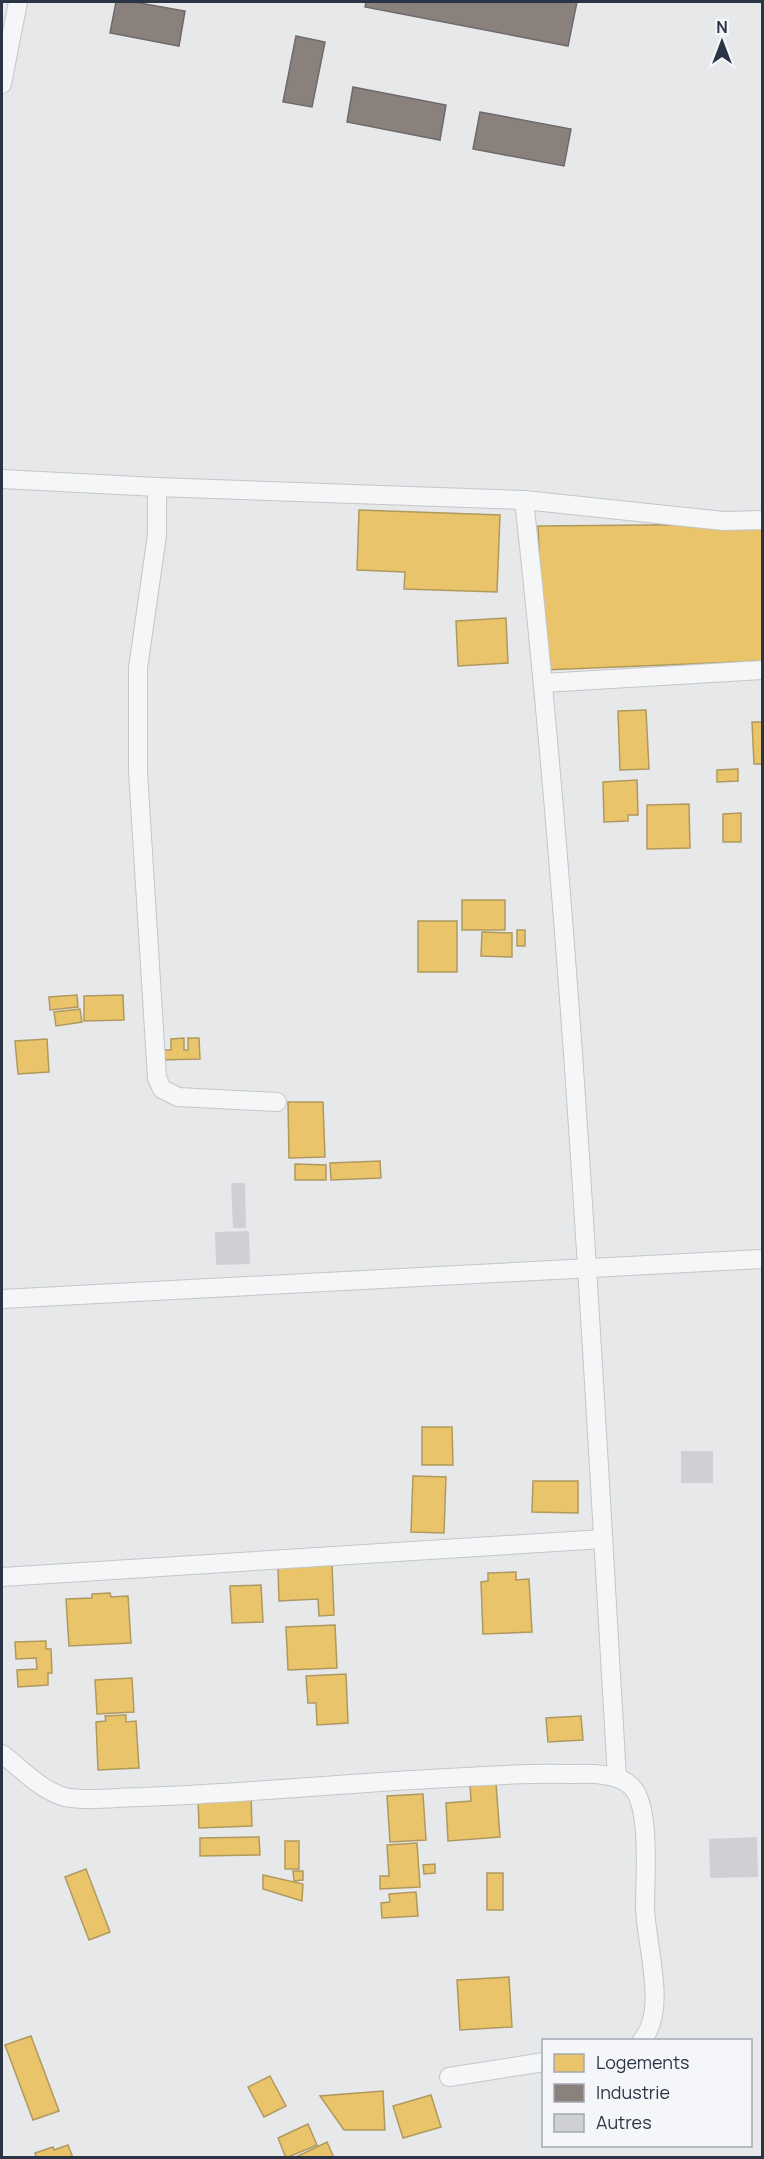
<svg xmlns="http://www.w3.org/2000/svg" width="764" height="2159" font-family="Manrope,sans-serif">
<rect width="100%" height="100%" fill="#e6e8ea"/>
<g fill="#e9c46a" stroke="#b0995f" stroke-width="1.5">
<polygon points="359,510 500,515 497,592 404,589 405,572 357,570"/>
<polygon points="762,524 762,661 544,670 538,526"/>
<polygon points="506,618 508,663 458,666 456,621"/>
<polygon points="646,710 649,769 620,770 618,711"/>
<polygon points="752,722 762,722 762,764 754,764"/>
<polygon points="738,769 738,781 717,782 717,770"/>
<polygon points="637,780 638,815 628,815 628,821 604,822 603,782"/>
<polygon points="689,804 690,848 647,849 647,805"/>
<polygon points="741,813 741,842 723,842 723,814"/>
<rect x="462" y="900" width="43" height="30"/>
<rect x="418" y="921" width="39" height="51"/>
<rect x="517" y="930" width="8" height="16"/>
<polygon points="482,932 512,933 512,957 481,956"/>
<polygon points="77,995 78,1007 50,1010 49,997"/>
<polygon points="123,995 124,1020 84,1021 84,996"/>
<polygon points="80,1009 82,1022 56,1026 54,1012"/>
<polygon points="184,1038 184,1050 188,1050 188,1038 199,1038 200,1059 160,1060 160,1050 171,1050 171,1039"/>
<polygon points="47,1039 49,1072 18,1074 15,1041"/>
<polygon points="288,1102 323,1102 325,1157 289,1158"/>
<polygon points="380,1161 381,1178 331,1180 330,1163"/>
<polygon points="295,1164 326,1165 326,1180 295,1180"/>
<polygon points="422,1427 452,1427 453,1465 422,1465"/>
<polygon points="413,1476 446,1477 444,1533 411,1532"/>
<polygon points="533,1481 578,1481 578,1513 532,1512"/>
<polygon points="332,1564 334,1615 319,1616 318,1599 279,1601 278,1567"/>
<polygon points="516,1572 516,1580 529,1579 532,1632 483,1634 481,1582 488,1581 488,1573"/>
<polygon points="261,1585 263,1622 232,1623 230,1586"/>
<polygon points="110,1593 111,1597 128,1596 131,1643 69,1646 66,1599 92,1598 92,1594"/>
<polygon points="335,1625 337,1668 288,1670 286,1627"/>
<polygon points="46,1641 46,1649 51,1649 52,1673 48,1673 48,1685 18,1687 17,1670 37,1669 36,1658 16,1659 15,1642"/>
<polygon points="346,1674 348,1723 317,1725 316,1703 308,1703 306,1676"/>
<polygon points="132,1678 134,1712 97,1714 95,1680"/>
<polygon points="126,1715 126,1722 136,1721 139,1768 98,1770 96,1722 106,1721 105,1716"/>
<polygon points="581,1716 583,1740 548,1742 546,1718"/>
<polygon points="496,1783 500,1837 448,1841 446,1803 471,1801 470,1785"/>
<polygon points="423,1794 426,1840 390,1842 387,1796"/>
<polygon points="251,1795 252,1826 199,1828 198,1797"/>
<polygon points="259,1837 260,1855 200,1856 200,1838"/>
<rect x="285" y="1841" width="14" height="28"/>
<polygon points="417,1843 420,1887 380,1889 380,1876 389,1876 387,1845"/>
<polygon points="435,1864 435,1873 424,1874 423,1865"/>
<polygon points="86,1869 110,1932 89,1940 65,1877"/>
<polygon points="293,1871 303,1871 303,1880 294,1881"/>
<rect x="487" y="1873" width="16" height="37"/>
<polygon points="263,1875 303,1884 302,1901 263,1889"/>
<polygon points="416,1892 418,1916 382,1918 381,1903 390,1902 389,1894"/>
<polygon points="509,1977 512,2027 460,2030 457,1980"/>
<polygon points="31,2036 59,2111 33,2120 5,2045"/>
<polygon points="270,2076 286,2106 264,2117 248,2087"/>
<polygon points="383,2091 385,2130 344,2130 320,2096"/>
<polygon points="431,2095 441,2127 403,2138 393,2106"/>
<polygon points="308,2124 317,2145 286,2158 278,2138"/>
<polygon points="327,2142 334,2158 294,2158"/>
<polygon points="68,2145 73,2158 33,2158 36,2156 35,2153 53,2147 54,2150"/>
</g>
<g fill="#8a817c" stroke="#6e6a6c" stroke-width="1.5">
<polygon points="116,2 134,2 185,11 179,46 110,33"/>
<polygon points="366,2 577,2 568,46 365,7"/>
<polygon points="296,36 325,42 312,107 283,102"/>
<polygon points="353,87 446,105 440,140 347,122"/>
<polygon points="480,112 571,129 564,166 473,149"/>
</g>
<g fill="#ced0d3">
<polygon points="231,1183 245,1183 246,1228 233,1228"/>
<polygon points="249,1231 250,1264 216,1265 215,1232"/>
<rect x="681" y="1451" width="32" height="32"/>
<polygon points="757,1837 758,1877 710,1878 709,1839"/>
</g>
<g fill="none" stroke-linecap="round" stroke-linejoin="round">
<defs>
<g id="minor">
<polyline points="2,84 18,2"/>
<polyline points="2,479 157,487 524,500 724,521 762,520"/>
<polyline points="157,487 157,535 138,668 138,772 157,1078 162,1089 178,1097 277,1102"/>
<path d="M524,500c47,424 68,851 93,1278"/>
<polyline points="544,683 762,670"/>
<polyline points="2,1299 762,1259"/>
<polyline points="2,1577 603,1539"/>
<path d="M2,1754c20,15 38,36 63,43 24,5 53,0 78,0 108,-4 215,-15 323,-20 34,-2 67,-4 101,-3 11,0 24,-1 36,1 10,1 22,5 29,12 19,20 13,92 13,120 1,39 23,103 -3,133"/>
<polyline points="449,2077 544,2062"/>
</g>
</defs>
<use href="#minor" stroke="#c4c6c8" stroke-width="20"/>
<use href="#minor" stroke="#f5f6f7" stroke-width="18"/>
</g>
<rect width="764" height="2159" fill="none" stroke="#2b3445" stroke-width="6"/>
<rect x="542" y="2039" width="210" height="108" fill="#f4f6f9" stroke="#a4a8b1" stroke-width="1.5"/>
<rect x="554" y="2054" width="30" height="18" fill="#e9c46a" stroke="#a4a8b1" stroke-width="1.5"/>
<text x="596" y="2069" font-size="18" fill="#2b3445">Logements</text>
<rect x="554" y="2084" width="30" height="18" fill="#8a817c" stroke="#a4a8b1" stroke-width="1.5"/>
<text x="596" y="2099" font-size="18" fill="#2b3445">Industrie</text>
<rect x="554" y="2114" width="30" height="18" fill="#ced0d3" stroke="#a4a8b1" stroke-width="1.5"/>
<text x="596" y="2129" font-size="18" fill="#2b3445">Autres</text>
<g transform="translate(722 42)" stroke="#f4f6f9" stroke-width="4.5" paint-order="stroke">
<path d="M0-4.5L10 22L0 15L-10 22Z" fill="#2b3445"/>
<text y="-9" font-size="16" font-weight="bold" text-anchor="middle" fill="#2b3445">N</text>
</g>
</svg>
